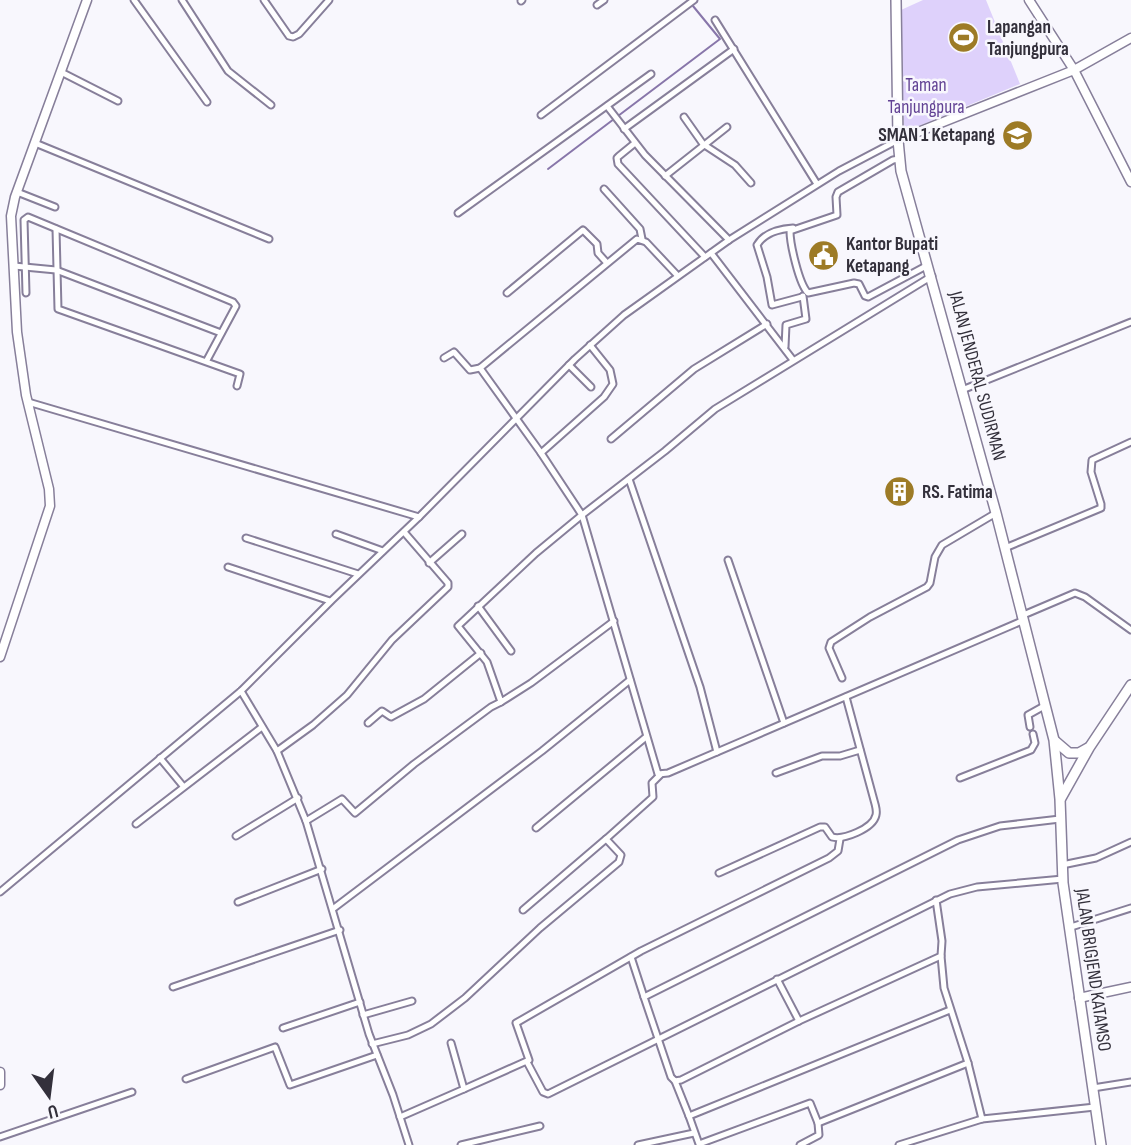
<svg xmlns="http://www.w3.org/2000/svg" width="1131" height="1145" font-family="'Sofia Sans Condensed',sans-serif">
<rect width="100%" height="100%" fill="#f8f7fd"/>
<polygon fill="#ded1fb" points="923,0 986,0 1020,84 904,132 901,10"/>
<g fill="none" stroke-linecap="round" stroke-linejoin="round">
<g stroke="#8876aa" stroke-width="2">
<polyline points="618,116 720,39 693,6"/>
<polyline points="548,169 614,119"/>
</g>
<defs>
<g id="street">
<polyline points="134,0 207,102"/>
<polyline points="182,0 228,71 271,105"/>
<polyline points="264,0 289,36 293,37 299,34 329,0"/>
<polyline points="521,1 522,0"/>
<polyline points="597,5 604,0"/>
<polyline points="715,20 817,184"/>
<polyline points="61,72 118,101"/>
<polyline points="607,106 645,155 729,240"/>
<polyline points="541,115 694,0"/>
<polyline points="684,117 703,144 735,165 751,183"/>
<polyline points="624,129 734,49"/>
<polyline points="35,143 269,239"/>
<polyline points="635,143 619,156 617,158 618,164 705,257"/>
<path d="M899,159l-6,1 -55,32 -2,5 1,18 -47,16c0,13 9,53 18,62l46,-10 5,1 6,12 3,1 60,-32"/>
<polyline points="665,176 727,127"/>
<polyline points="604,189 640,229 642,239"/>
<polyline points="17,192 55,207"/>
<polyline points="458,213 651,74"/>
<path d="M793,228c-14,1 -29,5 -36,17l10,32 5,28 30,-8"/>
<polyline points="56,229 58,309 240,374 237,386"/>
<polyline points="711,253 793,360"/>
<polyline points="14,266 56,270 221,333"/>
<polyline points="677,275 646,242 637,239 480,368 541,453 582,515 658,774 668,773 1022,621"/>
<polyline points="26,293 24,220 28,217 233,302 236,306 207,360"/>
<polyline points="507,293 583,230 597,244 598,253 607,263"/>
<polyline points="785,347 786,325 806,319 803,296"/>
<polyline points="444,358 454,352 470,370 480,368"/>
<polyline points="569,365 591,387"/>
<polyline points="962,390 1131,322"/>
<polyline points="28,402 419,517"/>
<polyline points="611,439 694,369 767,324"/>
<polyline points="541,453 604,397 613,384 610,370 590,345"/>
<polyline points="629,479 700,687 717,752"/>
<polyline points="336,534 383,551"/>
<polyline points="246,538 358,574"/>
<polyline points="1005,548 1101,508 1101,504 1091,472 1092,460 1131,442"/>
<polyline points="728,560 784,723"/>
<polyline points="429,563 462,534"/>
<polyline points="228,567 330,601"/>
<polyline points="478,606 511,651"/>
<polyline points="1021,616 1075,593 1085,597 1131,630"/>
<polyline points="614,621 531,683 501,702 487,662 458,626 536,553 582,515 665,451 715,409 932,276"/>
<polyline points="842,678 829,648 831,642 870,617 927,587 930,583 935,557 942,545 996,513"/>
<polyline points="241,691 277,751 306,821 369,1034 393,1095 409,1145"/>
<polyline points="368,723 382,711 391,717 424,699 481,653"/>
<polyline points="1030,727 1028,715 1046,705"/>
<polyline points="277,751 313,725 347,695 392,640 448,587 448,583 404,532"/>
<polyline points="160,758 183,786"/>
<polyline points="776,773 822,756 840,756 860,750"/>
<polyline points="960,778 1031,750 1035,743 1033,734"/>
<polyline points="306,821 342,799 355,813 414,764 491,707 501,702"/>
<polyline points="136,824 262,727"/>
<polyline points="536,828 646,737"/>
<polyline points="236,836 298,798"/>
<polyline points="1062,865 1096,858 1131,842"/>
<path d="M719,873l101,-46h5l7,10c11,3 41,-8 44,-22 1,-4 0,-7 -1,-11l-29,-107"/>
<polyline points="0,892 241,691 332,600 419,517 575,359 624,315 729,240 839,171 898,140"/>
<polyline points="936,900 942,941 941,956 799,1021 681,1080 675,1081 671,1077 644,997 958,840 1000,826 1060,819"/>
<polyline points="238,902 322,869"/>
<polyline points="334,908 542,751 630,680"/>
<polyline points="523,910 606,839"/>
<polyline points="1071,927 1131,908"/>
<polyline points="941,956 944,988 968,1063 982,1119 1095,1107"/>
<polyline points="631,957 644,997"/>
<polyline points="777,979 799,1021"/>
<polyline points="173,987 340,930"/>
<polyline points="363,1015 412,1001"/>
<polyline points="283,1028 360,1002"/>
<polyline points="372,1044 408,1035 431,1024 465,998 540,928 619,862 621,855 606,839 653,797 652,783 660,775"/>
<polyline points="527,1062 543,1092 548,1094 950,894 977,887 1063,879"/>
<polyline points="186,1079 275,1047 290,1085 377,1055"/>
<polyline points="675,1081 689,1116"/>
<polyline points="1093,1088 1131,1082"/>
<polyline points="464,1089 529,1060 516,1023 641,951 829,858 838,851 840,839"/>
<polyline points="400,1117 464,1089 451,1043"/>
<polyline points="818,1123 968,1063"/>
<polyline points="0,1137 132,1092"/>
<polyline points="461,1145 540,1126"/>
<polyline points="638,1145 694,1133"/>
<polyline points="800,1145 819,1135 818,1123 810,1103 699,1144 689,1116 950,1010"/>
<polyline points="899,1145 982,1119"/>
</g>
<g id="secondary">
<polyline points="1029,0 1074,70 1131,182"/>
<polyline points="898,140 1074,70 1131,38"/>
<polyline points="0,657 50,506 49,489 26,395 17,332 11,216 15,197 87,0"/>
<polyline points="1079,998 1131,987"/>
<polyline points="0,1072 0,1085"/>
</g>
<g id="primary">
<polyline points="896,0 898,140 901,171 996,513 1054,740 1060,799 1063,883 1101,1145"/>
<polyline points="1055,741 1069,753 1079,753 1088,748"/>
<polyline points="1061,798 1089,748 1131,685"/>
</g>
</defs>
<use href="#street" stroke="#877f9a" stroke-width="9"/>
<use href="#secondary" stroke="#877f9a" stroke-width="11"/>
<use href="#primary" stroke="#877f9a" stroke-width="12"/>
<use href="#street" stroke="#fff" stroke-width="5"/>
<use href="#secondary" stroke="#fff" stroke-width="8"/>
<use href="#primary" stroke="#fff" stroke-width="9"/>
</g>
<defs>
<symbol id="stadium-disc" viewBox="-11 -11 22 22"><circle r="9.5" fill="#9d7b26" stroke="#f8f7fd"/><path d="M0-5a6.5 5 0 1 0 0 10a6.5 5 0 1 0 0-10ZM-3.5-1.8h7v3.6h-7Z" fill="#fff"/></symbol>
<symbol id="school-disc" viewBox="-11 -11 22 22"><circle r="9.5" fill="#9d7b26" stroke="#f8f7fd"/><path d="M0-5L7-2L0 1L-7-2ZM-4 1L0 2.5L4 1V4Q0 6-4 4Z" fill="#fff"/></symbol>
<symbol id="civic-disc" viewBox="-11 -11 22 22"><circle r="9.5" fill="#9d7b26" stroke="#f8f7fd"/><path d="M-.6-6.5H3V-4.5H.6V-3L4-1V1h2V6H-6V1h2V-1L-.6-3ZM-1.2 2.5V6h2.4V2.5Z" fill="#fff"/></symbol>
<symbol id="building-disc" viewBox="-11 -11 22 22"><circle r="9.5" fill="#9d7b26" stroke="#f8f7fd"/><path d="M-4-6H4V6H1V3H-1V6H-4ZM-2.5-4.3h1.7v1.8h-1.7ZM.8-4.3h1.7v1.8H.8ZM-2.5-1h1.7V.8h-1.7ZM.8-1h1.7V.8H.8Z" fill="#fff"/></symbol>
</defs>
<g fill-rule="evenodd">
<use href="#stadium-disc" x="946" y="20" width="35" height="35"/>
<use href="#school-disc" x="1000" y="118" width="35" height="35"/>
<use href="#civic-disc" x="806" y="238" width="35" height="35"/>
<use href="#building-disc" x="882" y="474" width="35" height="35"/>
</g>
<g text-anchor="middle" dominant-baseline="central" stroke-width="5" stroke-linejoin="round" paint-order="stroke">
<g font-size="19" font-weight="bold" fill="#33303b" stroke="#f8f7fd" text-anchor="start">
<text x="987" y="27">Lapangan<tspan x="987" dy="22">Tanjungpura</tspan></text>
<text x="995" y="135" text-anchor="end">SMAN 1 Ketapang</text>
<text x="846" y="244">Kantor Bupati<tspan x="846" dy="22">Ketapang</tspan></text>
<text x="922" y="492">RS. Fatima</text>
</g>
<g font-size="19" fill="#624294" stroke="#f8f7fd">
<text x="926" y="85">Taman<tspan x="926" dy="22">Tanjungpura</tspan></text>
</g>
<g font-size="19" fill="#33303b" stroke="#f8f7fd">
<text transform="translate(977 376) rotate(75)">JALAN JENDERAL SUDIRMAN</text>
<text transform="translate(1093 970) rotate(82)">JALAN BRIGJEND KATAMSO</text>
</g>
</g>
<g transform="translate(49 1096) rotate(166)" stroke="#f8f7fd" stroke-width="5" paint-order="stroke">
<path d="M0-5L12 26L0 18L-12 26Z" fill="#33303b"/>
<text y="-10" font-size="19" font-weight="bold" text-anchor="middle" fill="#33303b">U</text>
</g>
</svg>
